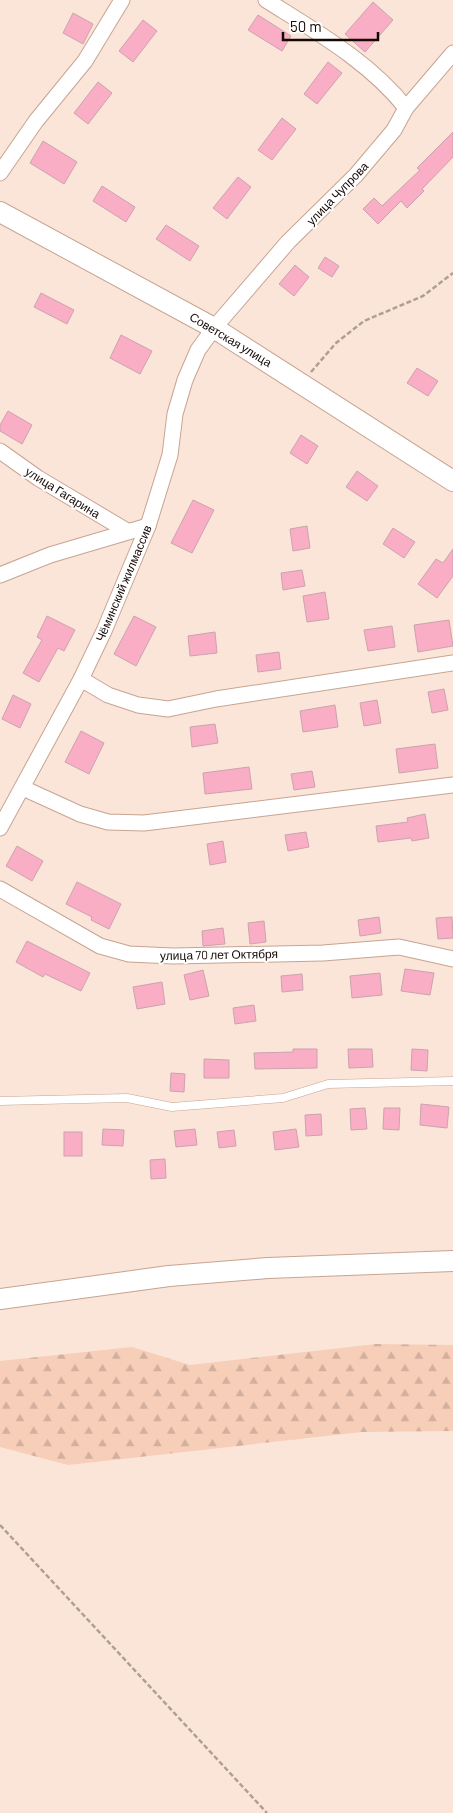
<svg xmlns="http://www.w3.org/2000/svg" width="453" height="1813" font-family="Barlow,sans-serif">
<defs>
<pattern id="forest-firs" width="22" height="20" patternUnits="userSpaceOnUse" patternTransform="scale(1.25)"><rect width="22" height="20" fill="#f7ceb8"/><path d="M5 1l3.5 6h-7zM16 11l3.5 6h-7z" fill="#d3b09d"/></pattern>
</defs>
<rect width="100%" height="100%" fill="#fbe5d9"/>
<polygon fill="url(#forest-firs)" points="376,1344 453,1345 453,1431 362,1432 68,1465 0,1447 0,1361 132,1347 190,1365"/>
<g fill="#f9aec5" stroke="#cba3ae">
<polygon points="373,2 393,20 365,52 345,34"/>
<polygon points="73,13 93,24 83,44 63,33"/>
<polygon points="258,15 291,36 282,51 248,30"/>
<polygon points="143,20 157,31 133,62 119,51"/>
<polygon points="328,62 342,73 317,104 304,94"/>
<polygon points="98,82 112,93 88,124 74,113"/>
<polygon points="282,118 296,129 272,160 258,150"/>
<polygon points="453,132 453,157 422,189 424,191 407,208 401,201 378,224 363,209 374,198 382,206 420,170 417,168"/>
<polygon points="43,141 77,162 64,184 30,163"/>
<polygon points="238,177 251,187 227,219 213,208"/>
<polygon points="102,186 135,207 126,222 93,201"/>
<polygon points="166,225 199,246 190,261 156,239"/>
<polygon points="325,257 339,266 332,277 318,268"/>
<polygon points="295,265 309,277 294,296 279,284"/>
<polygon points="41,293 74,310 67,324 34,307"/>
<polygon points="121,335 152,351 140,374 110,358"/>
<polygon points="417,368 438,381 428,396 407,383"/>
<polygon points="8,411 32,425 22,444 0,431 0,425"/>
<polygon points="301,435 318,446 307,464 290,453"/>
<polygon points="357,471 378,486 367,501 346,487"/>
<polygon points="193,500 214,510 192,553 171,543"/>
<polygon points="307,526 310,548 293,551 290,529"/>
<polygon points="393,528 415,542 404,558 383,544"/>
<polygon points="453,549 453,576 437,598 418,584 436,559 443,563"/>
<polygon points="302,570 305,586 283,590 281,573"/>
<polygon points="325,592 329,619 307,622 303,596"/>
<polygon points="47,616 75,630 64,651 58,648 39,682 23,673 42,640 37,637"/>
<polygon points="134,616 156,627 136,666 114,654"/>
<polygon points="449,620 453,646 418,652 414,625"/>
<polygon points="392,626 395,647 368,651 364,630"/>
<polygon points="215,632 217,653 190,656 188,636"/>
<polygon points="279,652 281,669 258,672 256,655"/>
<polygon points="444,689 448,710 432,713 428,692"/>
<polygon points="13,695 31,704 20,728 2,719"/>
<polygon points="377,700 381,723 364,726 360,703"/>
<polygon points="335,705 338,727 303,732 300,711"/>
<polygon points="215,724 218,743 192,747 190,727"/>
<polygon points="81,731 104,743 89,774 65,762"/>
<polygon points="435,744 438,768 399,773 396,749"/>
<polygon points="249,767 252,789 205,794 203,773"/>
<polygon points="312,771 315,787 294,790 291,774"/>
<polygon points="425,814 429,838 412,841 411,838 378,842 376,826 408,822 407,818"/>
<polygon points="306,832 309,847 288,851 285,835"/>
<polygon points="223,841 226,862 210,865 207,844"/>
<polygon points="17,846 43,861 32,881 6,866"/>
<polygon points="77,882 121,904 109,929 91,920 92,917 66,904"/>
<polygon points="379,917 381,933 360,936 358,920"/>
<polygon points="452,917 453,938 438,939 436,918"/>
<polygon points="264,921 266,942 250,944 248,923"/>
<polygon points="223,928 225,944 203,946 202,931"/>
<polygon points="27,941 90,973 81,991 45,974 43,977 16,962"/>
<polygon points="405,969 434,973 430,995 401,991"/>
<polygon points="203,970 209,996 190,1000 184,975"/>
<polygon points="380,973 382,995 352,998 350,976"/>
<polygon points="302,974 303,990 282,992 281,976"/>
<polygon points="162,982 165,1004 137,1009 133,987"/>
<polygon points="254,1005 256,1021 235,1024 233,1008"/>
<polygon points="293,1049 317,1049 317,1068 255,1069 254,1053 293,1052"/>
<polygon points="348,1049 372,1049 373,1067 349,1068"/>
<polygon points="412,1049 428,1050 427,1071 411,1070"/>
<polygon points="204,1059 229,1060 229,1078 204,1078"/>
<polygon points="171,1073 185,1074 184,1092 170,1091"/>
<polygon points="421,1104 449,1107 447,1128 420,1125"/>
<polygon points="365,1108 367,1129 351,1130 350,1109"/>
<polygon points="384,1108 400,1108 399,1130 383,1129"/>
<polygon points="321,1114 322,1135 306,1136 305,1115"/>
<polygon points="103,1129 124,1130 123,1146 102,1145"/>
<polygon points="195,1129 197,1145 176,1147 174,1131"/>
<polygon points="296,1129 299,1147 275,1150 273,1132"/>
<polygon points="234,1130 236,1146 219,1148 217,1132"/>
<rect x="64" y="1132" width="18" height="24"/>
<polygon points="165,1159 166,1178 151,1179 150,1160"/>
</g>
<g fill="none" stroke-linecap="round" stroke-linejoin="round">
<defs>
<polyline id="lane" points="0,1101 127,1098 172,1107 283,1098 328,1084 453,1081"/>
<g id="street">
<path d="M266,0c49,31 104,62 140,108"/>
<polyline points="0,173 36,121 85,61 122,0"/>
<polyline points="0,451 38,478 127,531"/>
<polyline points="0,575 50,555 148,526"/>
<polyline points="81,679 108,695 138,705 168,709 216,699 453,663"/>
<polyline points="23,788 80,814 108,822 144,823 453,785"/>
<polyline points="0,828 81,679 104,631 148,526 170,455 175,414 185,380 198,350 214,328 288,242 356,175 394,130 406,108 453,53"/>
<polyline points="0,889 100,946 129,954 173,956 323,953 399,947 453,959"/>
</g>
<g id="secondary">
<polyline points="0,212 214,328 453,481"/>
<polyline points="0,1299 169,1276 268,1268 453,1261"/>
</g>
</defs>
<use href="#lane" stroke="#c7a491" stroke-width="9"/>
<use href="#street" stroke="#c7a491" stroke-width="17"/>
<use href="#secondary" stroke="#c7a491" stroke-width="22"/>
<g stroke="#b09e94" stroke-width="2.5" stroke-dasharray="5 2.5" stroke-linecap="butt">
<polyline points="311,372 336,343 364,321 423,296 453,273"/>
<polyline points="0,1525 267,1813"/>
</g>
<use href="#lane" stroke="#fff" stroke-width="8"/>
<use href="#street" stroke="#fff" stroke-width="15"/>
<use href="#secondary" stroke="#fff" stroke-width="20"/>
</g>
<g text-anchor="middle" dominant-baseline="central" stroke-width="4" stroke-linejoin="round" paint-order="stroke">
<g font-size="12" fill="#150904" stroke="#fff">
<text transform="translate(337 193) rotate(-46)">улица Чупрова</text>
<text transform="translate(231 339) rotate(31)">Советская улица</text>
<text transform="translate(63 492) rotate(32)">улица Гагарина</text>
<text transform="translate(123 583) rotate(-67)">Чёминский жилмассив</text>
<text transform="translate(219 954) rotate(-1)">улица 70 лет Октября</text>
</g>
</g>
<path d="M283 32v8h95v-8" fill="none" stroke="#150904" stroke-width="2.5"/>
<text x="290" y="32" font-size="15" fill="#150904" stroke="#ffffff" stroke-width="4" paint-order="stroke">50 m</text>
</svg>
